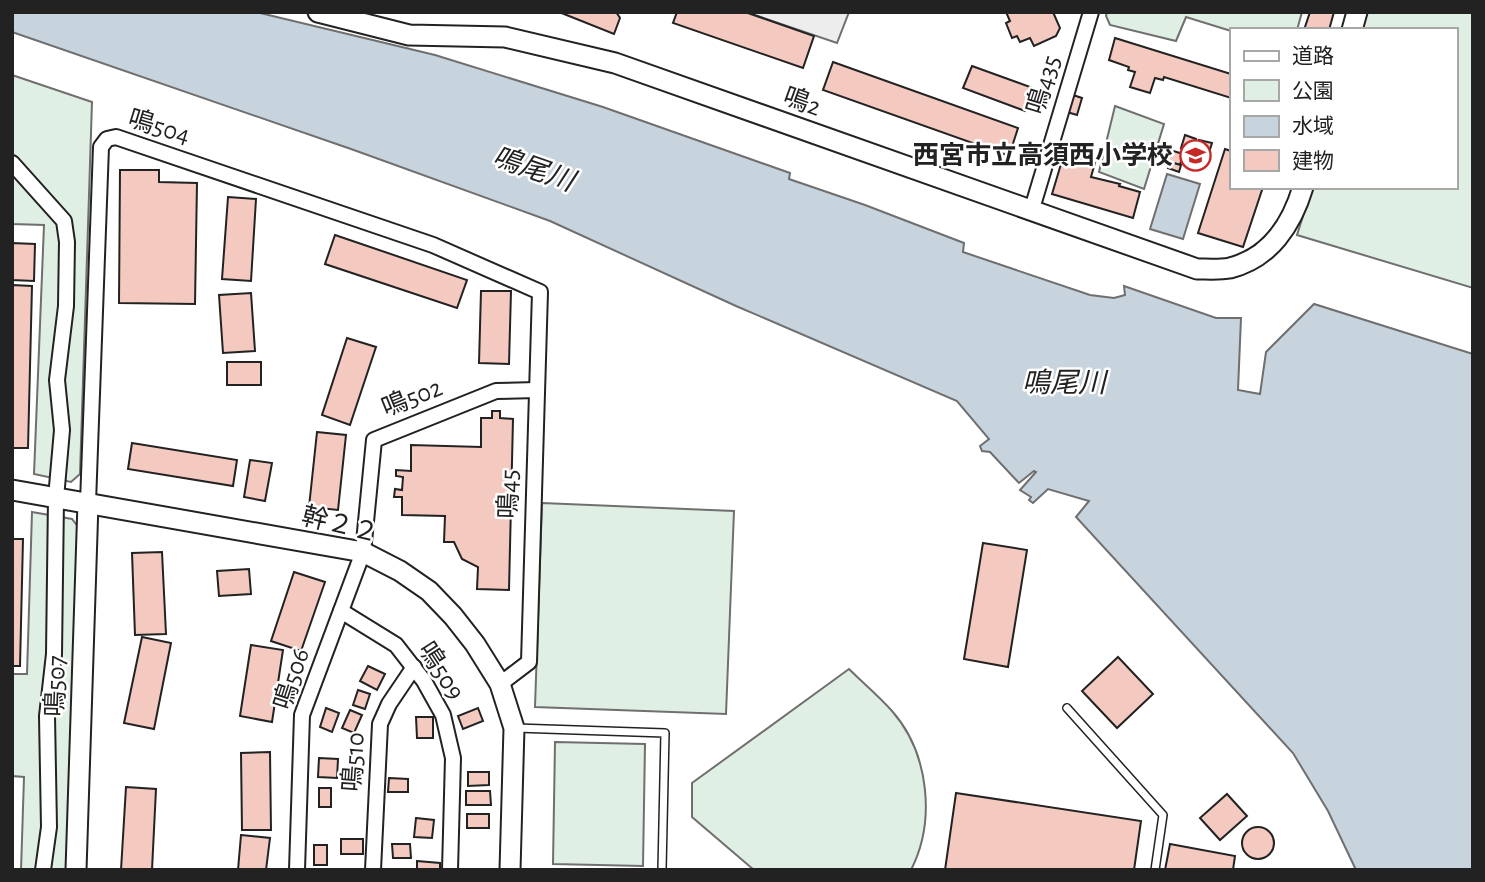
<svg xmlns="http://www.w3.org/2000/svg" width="1485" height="882" font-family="'Alegreya Sans','Noto Sans JP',sans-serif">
<rect width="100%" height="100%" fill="#fff"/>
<g fill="#e0efe3" stroke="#6f6f6f" stroke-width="2">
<polygon points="1107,12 1302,12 1297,30 1231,31 1186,17 1176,41 1110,25 1106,16"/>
<polygon points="1367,12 1473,12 1473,288 1297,235 1312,187 1455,187 1455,30 1362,30"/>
<polygon points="12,75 92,102 80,474 71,482 34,474 44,225 12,224"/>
<polygon points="1115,106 1164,124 1144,189 1099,172"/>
<polygon points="542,503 734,511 726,714 535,707"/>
<polygon points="32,512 72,519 79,528 67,870 21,870 24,777 12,776 12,674 27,674"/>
<path d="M849,669c14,14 30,27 43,42 37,42 44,110 19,159h-157l-62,-53v-34z"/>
<polygon points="555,742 645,744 643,866 553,864"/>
</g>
<polygon fill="#ededed" stroke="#6f6f6f" stroke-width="2" points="746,12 849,12 837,43"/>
<g fill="#c7d3dd" stroke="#6f6f6f" stroke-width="2">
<polygon points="12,12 256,12 435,55 603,107 790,173 789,179 865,205 964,243 963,252 1090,295 1114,298 1125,295 1124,286 1216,318 1241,318 1238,390 1260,394 1266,352 1314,304 1473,354 1473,870 1356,870 1328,811 1293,753 1076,517 1089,501 1048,489 1033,503 1029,500 1031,497 1020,490 1036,472 1034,471 1019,483 990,452 982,451 980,446 989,439 957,401 736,306 550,221 351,149 12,32"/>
<polygon points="1167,174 1200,184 1183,239 1150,229"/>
</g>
<g fill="#f3c9c0" stroke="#222" stroke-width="2">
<polygon points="559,12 616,12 620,18 614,34"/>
<polygon points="677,12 745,12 814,36 803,68 673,23"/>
<polygon points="1006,12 1053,12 1060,28 1056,36 1034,46 1030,38 1020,42 1017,36 1012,38 1006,23 1010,21"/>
<polygon points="1310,12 1334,12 1329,30 1304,30"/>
<polygon points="1115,38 1231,74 1231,98 1164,77 1163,80 1155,78 1150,93 1130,87 1135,72 1128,70 1129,67 1109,60"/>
<polygon points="833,62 1018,128 1009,156 823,90"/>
<polygon points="972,66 1033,88 1025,111 963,88"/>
<polygon points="1073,95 1082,98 1077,115 1067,112"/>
<polygon points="1185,135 1196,139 1193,151 1181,148"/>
<polygon points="1199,140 1212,143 1208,156 1196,152"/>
<polygon points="1225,149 1231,151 1231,187 1263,187 1243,247 1198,233"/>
<polygon points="1170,150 1183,154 1180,165 1167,161"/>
<polygon points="1064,154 1095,163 1091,177 1120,184 1119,186 1140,192 1133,218 1052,194"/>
<polygon points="1169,162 1181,165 1179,172 1168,168"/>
<polygon points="120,170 159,170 159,182 197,183 195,304 119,303"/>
<polygon points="228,197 256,199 251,281 222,279"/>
<polygon points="335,235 467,280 457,308 325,264"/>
<polygon points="12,243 35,244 34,281 12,280"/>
<polygon points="12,285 32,286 28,448 12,448"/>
<polygon points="481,291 511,291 509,364 479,363"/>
<polygon points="251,293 255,351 223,353 219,295"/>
<polygon points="347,338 376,347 350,425 322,415"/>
<rect x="227" y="362" width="34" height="23"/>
<polygon points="492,411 500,411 500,418 513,419 509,590 477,589 478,567 462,559 454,542 444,542 445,516 402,515 402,497 394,497 395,489 402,490 403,477 396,476 396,470 411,471 411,445 481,447 481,418 492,418"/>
<polygon points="317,432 346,435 338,510 309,507"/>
<polygon points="132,443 237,460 233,486 128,469"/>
<polygon points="250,460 272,463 265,501 244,497"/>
<polygon points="12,539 23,539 20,666 12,666"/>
<polygon points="983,543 1027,550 1008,667 964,659"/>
<polygon points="162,552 166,634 135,635 132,553"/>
<polygon points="249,569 251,594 219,596 217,571"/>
<polygon points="294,572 325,582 301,651 271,641"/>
<polygon points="142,637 171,643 154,729 124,723"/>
<polygon points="251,645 283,650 272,722 240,716"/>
<polygon points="1118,657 1153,694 1117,728 1082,691"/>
<polygon points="368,666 385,674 377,690 360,681"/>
<polygon points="358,690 370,694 365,709 353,705"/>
<polygon points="326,708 339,713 332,732 320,727"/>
<polygon points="478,708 483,721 463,729 458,716"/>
<polygon points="350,710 362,715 354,733 342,728"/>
<polygon points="416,717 433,717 433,738 417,738"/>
<polygon points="270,752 271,830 242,830 241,753"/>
<polygon points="319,758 338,759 337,778 318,777"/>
<polygon points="468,772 489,772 489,785 468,786"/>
<polygon points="389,778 408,779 408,792 388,792"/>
<polygon points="126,787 156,789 152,870 121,870"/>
<rect x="319" y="788" width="12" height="19"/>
<polygon points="466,791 490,791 491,805 466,805"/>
<polygon points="956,793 1141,821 1134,870 945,870"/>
<polygon points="1227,794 1247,816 1220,840 1200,818"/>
<rect x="467" y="814" width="22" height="14"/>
<polygon points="416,818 434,820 432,838 414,837"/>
<circle cx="1258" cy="843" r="16"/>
<polygon points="241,835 270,838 266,870 238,870"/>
<rect x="341" y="839" width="22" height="15"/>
<polygon points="392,844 410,844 411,858 393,858"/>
<polygon points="1170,844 1235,856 1233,870 1165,870"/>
<rect x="314" y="845" width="13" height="20"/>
<polygon points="417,861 440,863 440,870 417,870"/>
</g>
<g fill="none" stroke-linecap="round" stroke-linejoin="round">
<defs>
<g id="lane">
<polyline points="1067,708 1163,815 1155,870"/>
<polyline points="516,728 665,733 662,870"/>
</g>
<g id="street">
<polyline points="12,163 64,221 67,242 66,306 57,380 62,430 56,498 54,654 47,716 49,827 43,870"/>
<polyline points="1031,212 1091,12"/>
<polyline points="88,503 101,147 107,139 116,137 433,245 540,292 529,662 500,684"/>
<polyline points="341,611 396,645 424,681 443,715 453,758 450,870"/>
<polyline points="297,870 302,715 363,552 374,440 496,391 537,390"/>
<polyline points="373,870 380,724 389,704 414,667"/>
</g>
<g id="secondary">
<path d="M318,12l91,23 96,2 110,26 582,206c10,0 23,1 33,-1 40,-10 62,-44 73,-81"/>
<polyline points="1352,30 1357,12"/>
<polyline points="12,490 363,552 400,571 429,591 453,616 475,644 500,684 514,728 510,870"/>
<polyline points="76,870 88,503"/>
</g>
</defs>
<use href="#lane" stroke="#222" stroke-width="10"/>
<use href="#street" stroke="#222" stroke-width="18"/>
<use href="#secondary" stroke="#222" stroke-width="23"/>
<use href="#lane" stroke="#fff" stroke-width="7"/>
<use href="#street" stroke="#fff" stroke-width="14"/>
<use href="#secondary" stroke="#fff" stroke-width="19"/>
</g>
<defs>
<symbol id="school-ring" viewBox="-11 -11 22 22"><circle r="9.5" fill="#fff" stroke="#c62828" stroke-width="1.5"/><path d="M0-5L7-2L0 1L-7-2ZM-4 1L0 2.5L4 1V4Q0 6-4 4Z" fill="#c62828"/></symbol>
</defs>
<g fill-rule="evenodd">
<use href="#school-ring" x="1178" y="138" width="35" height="35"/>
</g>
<g text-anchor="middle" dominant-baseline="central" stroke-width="5" stroke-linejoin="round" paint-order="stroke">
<g font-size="26" fill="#222" stroke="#fff">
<text transform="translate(1044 85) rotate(-73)">鳴435</text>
<text transform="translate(802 102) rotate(20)">鳴2</text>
<text transform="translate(159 127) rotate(17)">鳴504</text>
<text transform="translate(412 398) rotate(-22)">鳴502</text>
<text transform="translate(509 494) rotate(-88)">鳴45</text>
<text transform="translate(340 525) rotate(14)">幹２２</text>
<text transform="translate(441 671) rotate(57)">鳴509</text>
<text transform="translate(292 679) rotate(-72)">鳴506</text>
<text transform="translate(56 686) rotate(-88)">鳴507</text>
<text transform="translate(354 762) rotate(-86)">鳴510</text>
</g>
<g font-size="26" font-weight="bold" fill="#222" stroke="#fff" text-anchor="end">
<text x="1173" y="156">西宮市立高須西小学校</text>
</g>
<g font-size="28" font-style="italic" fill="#222" stroke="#fff">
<text transform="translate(533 170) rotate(19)">鳴尾川</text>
<text x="1064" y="384">鳴尾川</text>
</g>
</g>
<rect width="1485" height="882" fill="none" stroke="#222222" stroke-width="28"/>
<rect x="1230" y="28" width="228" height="161" fill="#ffffff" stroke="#a7a7a7" stroke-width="2"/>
<rect x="1244" y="51" width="35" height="10" fill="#ffffff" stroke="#a7a7a7" stroke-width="2"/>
<text x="1292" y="63" font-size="21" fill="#222222">道路</text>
<rect x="1244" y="80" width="35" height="21" fill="#e0efe3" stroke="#a7a7a7" stroke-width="2"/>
<text x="1292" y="98" font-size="21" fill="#222222">公園</text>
<rect x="1244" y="116" width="35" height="21" fill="#c7d3dd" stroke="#a7a7a7" stroke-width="2"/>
<text x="1292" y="133" font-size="21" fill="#222222">水域</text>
<rect x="1244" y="150" width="35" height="21" fill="#f3c9c0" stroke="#a7a7a7" stroke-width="2"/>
<text x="1292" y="168" font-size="21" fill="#222222">建物</text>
</svg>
